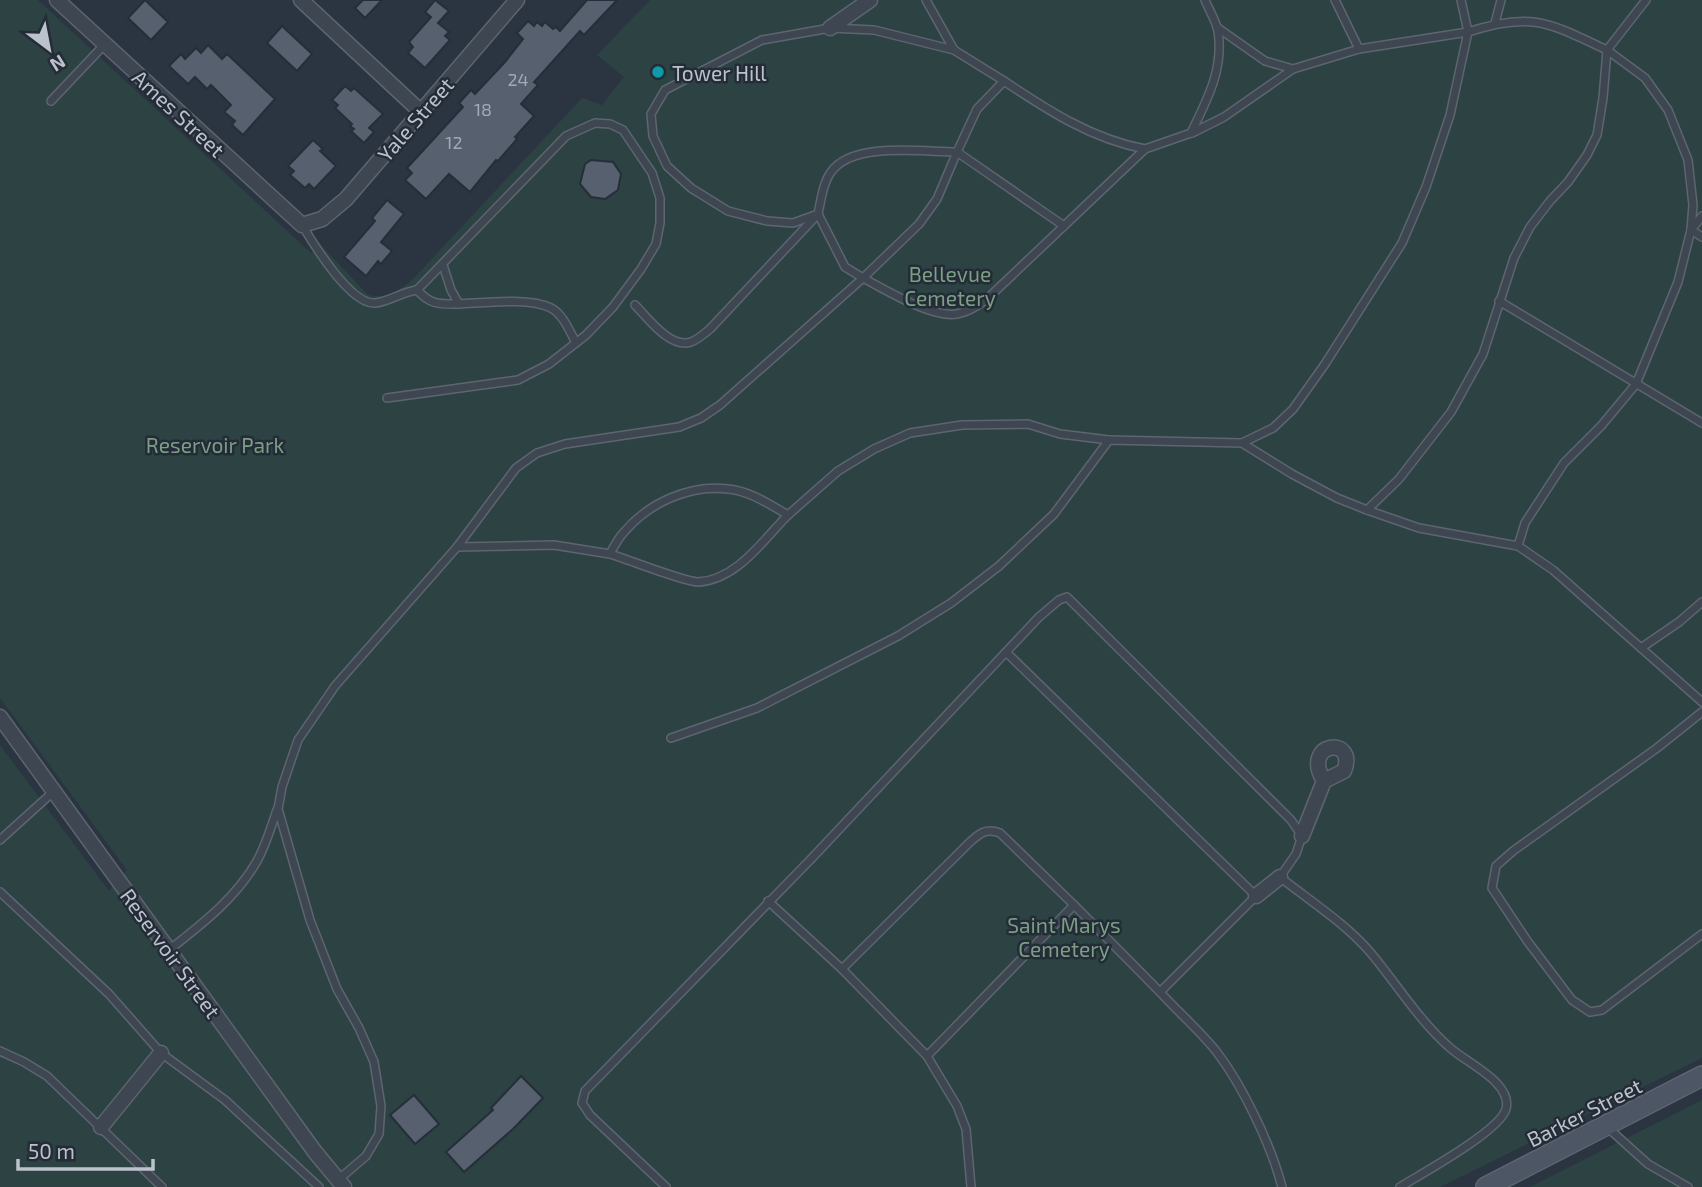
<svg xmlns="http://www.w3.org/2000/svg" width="1702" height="1187" font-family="'Exo 2',sans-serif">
<rect width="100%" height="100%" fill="#2a3541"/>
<g fill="#2d4243">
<path d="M0,0h38l273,253 9,-9 48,51c18,4 30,-4 44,-15l170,-182 20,7 22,-28 -27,-22 53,-55h1052v1058l-262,129h-1440v-442l109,146 18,-21 -127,-172z"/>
<polygon points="1702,1100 1702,1187 1530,1187"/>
</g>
<g fill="#56606e" stroke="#252e39" stroke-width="2">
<polygon points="145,0 168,22 151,40 128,18"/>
<polygon points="363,0 382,0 365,18 355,8"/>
<polygon points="435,0 449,11 438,23 449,32 445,36 450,40 425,68 408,53 413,47 409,42 431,17 425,12"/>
<polygon points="587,0 617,0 584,35 580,31 534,82 538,85 521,104 534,116 515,137 517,139 498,161 496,160 470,192 449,174 426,199 405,180 412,173 407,168 463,107 459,103 471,90 475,94 505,62 523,39 517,33 528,21 534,26 537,22 542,26 545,22 553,29 556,27 560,31"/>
<polygon points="282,26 312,54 297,71 267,43"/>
<polygon points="208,45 222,59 227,54 275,99 243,135 232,125 235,121 224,112 231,105 211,85 207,89 195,77 188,84 169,66 181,54 185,59 196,48 201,53"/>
<polygon points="345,86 351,91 354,88 383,114 369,128 374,132 364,143 351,131 354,129 350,126 352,124 335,108 338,105 332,100"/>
<polygon points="313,140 323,149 320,151 336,166 314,189 309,184 305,188 290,175 294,171 288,166"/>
<polygon points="591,160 613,162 621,174 618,190 605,199 591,197 580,184 585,164"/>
<polygon points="387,200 404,214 381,242 392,251 381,264 378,261 366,276 344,257 375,221 372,218"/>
<polygon points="521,1076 543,1098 513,1129 464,1172 446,1152 493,1110 491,1108"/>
<polygon points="414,1095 439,1124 415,1144 390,1115"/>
</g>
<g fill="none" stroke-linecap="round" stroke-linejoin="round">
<defs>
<g id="lane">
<path d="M1461,0l7,32c64,-21 81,-9 139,18l39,-50"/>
<polyline points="1495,23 1501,0"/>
<polyline points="1218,28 1265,61 1293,69"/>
<polyline points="954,50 874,30 830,28 762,40 665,90 651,114 653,136 667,166 691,188 728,211 767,221 793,223 818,214 845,267 863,278 919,224 937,199 957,152 1064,226"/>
<path d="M1004,81c45,30 88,58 141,68"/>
<polyline points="51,101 105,44"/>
<polyline points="1192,133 1224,117 1293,69 1359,49 1335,0"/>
<path d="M302,225c12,20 49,80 73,78 13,-1 27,-11 42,-13"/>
<polyline points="1691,230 1702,216"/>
<polyline points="1691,230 1702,237"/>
<polyline points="1499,301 1702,423"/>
<path d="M459,304c24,-1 70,-7 92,4 12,6 19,24 25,35"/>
<path d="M635,305c13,13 35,44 56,37 6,-2 13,-8 19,-13l108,-115c3,-14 5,-31 13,-42 21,-31 93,-20 126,-20l20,-43 27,-28 -50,-31 -28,-50"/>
<path d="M387,398l131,-18 31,-16 37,-29 27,-28 28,-38 15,-25 4,-21v-25l-8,-25 -29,-43 -13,-6 -15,-1 -29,13 -149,154c14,15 21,14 42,14l-8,-14 -8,-25"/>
<polyline points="1242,443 1292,474 1337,498 1367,510 1419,528 1518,546 1553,570 1702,702"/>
<polyline points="1367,510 1399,479 1451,412 1483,354 1514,258 1530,227 1550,201 1568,182 1587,155 1597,135 1603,98 1607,50"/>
<polyline points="788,515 838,471 874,449 910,433 962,425 1028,424 1060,434 1109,440"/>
<polyline points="1518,546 1525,523 1564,463 1601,426 1636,384 1678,282 1691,230 1693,205 1688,160 1668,110 1645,78 1607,50"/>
<path d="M457,547l97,-2 56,9c4,-8 9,-17 15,-23 24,-28 65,-47 103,-42 22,2 41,15 60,26 -25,25 -51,65 -90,67 -14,0 -71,-23 -88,-28"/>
<polyline points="1641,648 1679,622 1702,602"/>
<path d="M1007,653l249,243 -96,96c18,20 39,38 56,59 27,35 55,94 66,136"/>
<polyline points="1702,712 1657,748 1513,851 1496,866 1492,888 1528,942 1572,1000 1590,1012 1602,1010 1702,934"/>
<polyline points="671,738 757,708 898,636 951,603 999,566 1054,514 1109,440 1242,443 1273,428 1293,409 1325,364 1402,243 1426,187 1450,115 1468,32 1359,49"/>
<polyline points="0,840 53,792"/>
<polyline points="0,892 109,994 161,1053 225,1100 319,1187"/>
<polyline points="768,901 842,969"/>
<path d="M169,950c33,-26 67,-52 88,-89 9,-16 14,-34 20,-51"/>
<polyline points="0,1051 24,1062 47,1076 162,1187"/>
<path d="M927,1056l-85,-87 128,-127c10,-9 16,-14 30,-9l74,72"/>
<polyline points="1607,1127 1648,1164 1688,1187"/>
<path d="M338,1180l28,-24 13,-22 2,-28 -7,-44 -15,-34 -22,-39 -27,-69 -32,-111 4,-22 16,-47 37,-54 122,-139 59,-79 21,-15 28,-9 114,-17 22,-9 19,-13 143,-127c23,12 68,40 94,36 12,-2 21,-9 30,-15l158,-150 46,-16c16,-33 33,-64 27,-102 -2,-10 -9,-21 -13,-31"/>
<path d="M666,1187l-76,-72 -8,-12 3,-12 227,-233 227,-241 20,-17 8,-3 224,223 11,16 -6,18 -16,23c30,24 65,46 90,75 26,31 48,67 78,94 16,16 65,36 58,63 -6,22 -85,65 -106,78"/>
<polyline points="971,1187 966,1129 957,1106 927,1056 1074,905 1160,992"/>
</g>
<g id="street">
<polyline points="57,0 302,225 322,219 346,199 517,0"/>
<polyline points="301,0 421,112"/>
<polyline points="830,28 870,0"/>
<polyline points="0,717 315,1152 344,1187"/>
<path d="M1302,836l22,-55 20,-10c14,-36 -44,-29 -20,10"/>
<polyline points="1256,896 1280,877"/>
<polyline points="101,1127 161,1053"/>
</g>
<polyline id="secondary" points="1486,1187 1702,1076"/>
</defs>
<use href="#lane" stroke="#5d656f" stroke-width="10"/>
<use href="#street" stroke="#5d656f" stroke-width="17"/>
<use href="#secondary" stroke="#5d656f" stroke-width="22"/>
<use href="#lane" stroke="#3e4751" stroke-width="7"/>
<use href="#street" stroke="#3e4751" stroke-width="14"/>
<use href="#secondary" stroke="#4d5664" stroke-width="19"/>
</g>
<circle fill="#0f9aa8" stroke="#232c37" stroke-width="2.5" cx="658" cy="72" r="7"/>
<g text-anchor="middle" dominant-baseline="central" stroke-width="5" stroke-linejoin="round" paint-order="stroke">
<g font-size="18" fill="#a2aab4">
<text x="518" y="79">24</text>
<text x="483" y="109">18</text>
<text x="454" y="142">12</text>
</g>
<g font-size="21" fill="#bcc2cb" stroke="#232c37" text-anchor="start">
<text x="672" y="72">Tower Hill</text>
</g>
<g font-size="21" fill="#bcc2cb" stroke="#232c37">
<text transform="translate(179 113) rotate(43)">Ames Street</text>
<text transform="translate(415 119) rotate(-49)">Yale Street</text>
<text transform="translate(171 953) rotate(54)">Reservoir Street</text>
<text transform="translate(1584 1112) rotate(-27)">Barker Street</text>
</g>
<g font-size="21" fill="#7c9e84" stroke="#232c37">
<text x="950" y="273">Bellevue<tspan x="950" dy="24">Cemetery</tspan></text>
<text x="215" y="444">Reservoir Park</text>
<text x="1064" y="924">Saint Marys<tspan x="1064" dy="24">Cemetery</tspan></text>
</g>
</g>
<g transform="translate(49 49) rotate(148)" stroke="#232c37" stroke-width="5" paint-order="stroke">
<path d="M0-5L12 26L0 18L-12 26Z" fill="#bcc2cb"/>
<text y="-10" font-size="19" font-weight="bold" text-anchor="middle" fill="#bcc2cb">N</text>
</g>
<path d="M18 1159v10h135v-10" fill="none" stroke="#bcc2cb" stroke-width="3.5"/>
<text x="28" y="1159" font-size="21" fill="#bcc2cb" stroke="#232c37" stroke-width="5" paint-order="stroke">50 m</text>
</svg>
